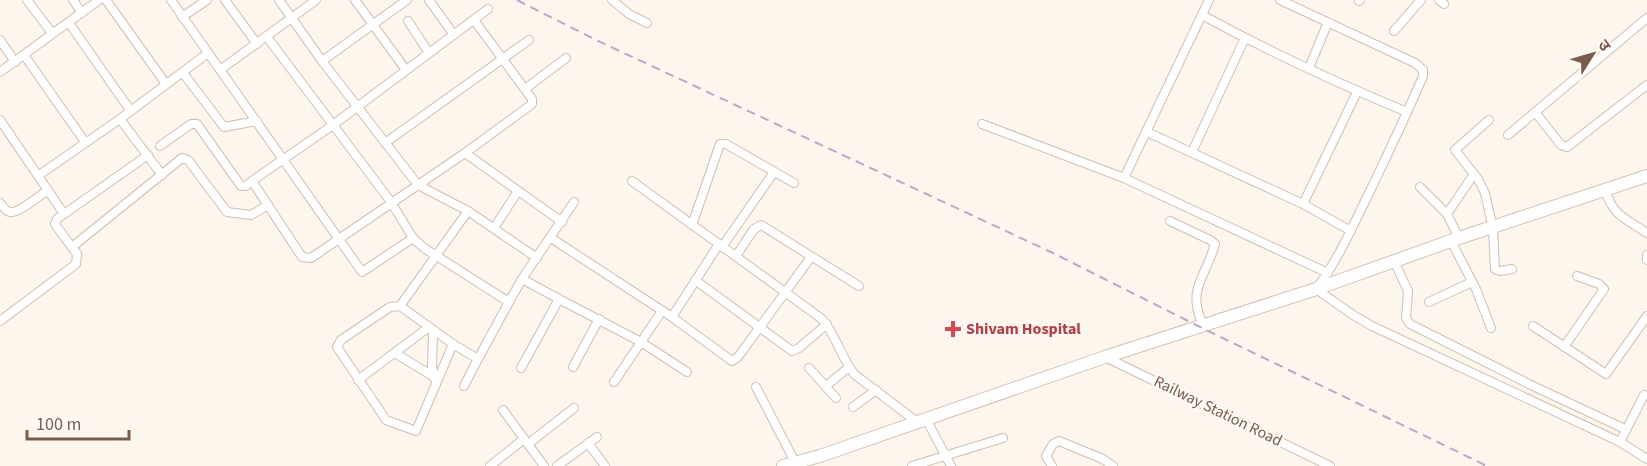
<svg xmlns="http://www.w3.org/2000/svg" width="1647" height="466" font-family="'Source Sans 3','Noto Sans Devanagari',sans-serif">
<rect width="100%" height="100%" fill="#fdf6ec"/>
<g fill="none" stroke-linecap="round" stroke-linejoin="round">
<defs>
<g id="street">
<polyline points="27,0 52,33"/>
<polyline points="73,0 82,13"/>
<polyline points="106,0 166,84"/>
<polyline points="171,0 362,272 413,238"/>
<polyline points="225,0 257,44"/>
<polyline points="279,0 322,61 418,185 468,211 537,258"/>
<polyline points="355,0 406,70"/>
<polyline points="429,0 454,35"/>
<polyline points="612,0 629,14 647,23"/>
<polyline points="1209,0 1124,178 1328,273"/>
<path d="M1280,0l135,63 8,7v6c-16,38 -34,75 -52,113 -17,34 -32,70 -55,100l37,26 19,11 248,116 27,17"/>
<polyline points="1439,0 1444,4"/>
<polyline points="1359,1 1360,0"/>
<path d="M1202,15c66,36 135,68 205,97"/>
<polyline points="182,17 207,0"/>
<polyline points="474,20 532,99 532,104 465,153 311,258 302,257 252,181 333,125 488,9"/>
<polyline points="408,21 429,53"/>
<polyline points="69,23 130,110"/>
<polyline points="1394,31 1421,0"/>
<polyline points="267,37 391,202 413,238 424,248 509,302 522,279 574,202"/>
<polyline points="0,40 15,62"/>
<polyline points="24,55 85,142"/>
<polyline points="322,61 407,0"/>
<polyline points="1309,68 1328,22"/>
<polyline points="220,70 316,0"/>
<polyline points="0,72 99,0"/>
<polyline points="183,73 224,127 257,121"/>
<polyline points="525,89 566,58"/>
<polyline points="1535,112 1561,145 1567,147 1647,85"/>
<polyline points="0,120 64,214"/>
<polyline points="1489,120 1455,150 1478,179 1485,193 1493,229 1495,269 1500,271 1512,269"/>
<polyline points="982,124 1124,178"/>
<polyline points="1147,132 1303,204 1351,231"/>
<polyline points="1508,135 1647,18"/>
<polyline points="385,143 529,40"/>
<polyline points="160,146 191,124 197,124 241,186 246,186 252,181"/>
<polyline points="1192,152 1245,38"/>
<polyline points="465,153 562,222"/>
<polyline points="39,175 120,119"/>
<polyline points="162,175 120,119 208,53"/>
<path d="M632,181l190,138c14,16 19,38 32,55l63,48"/>
<polyline points="1420,187 1447,214 1459,238"/>
<path d="M1605,190c9,27 20,28 42,43"/>
<path d="M0,203c3,3 6,9 10,9 8,2 30,-17 38,-22"/>
<polyline points="1303,204 1357,92"/>
<polyline points="1447,214 1474,174"/>
<path d="M1170,221l40,19 5,4c-9,33 -29,45 -12,81"/>
<polyline points="692,225 720,144 726,144 794,183"/>
<polyline points="494,228 518,191"/>
<polyline points="551,238 672,317 732,361 738,357 811,257"/>
<polyline points="1451,241 1476,289 1491,328"/>
<polyline points="72,247 182,158 188,160 227,212 251,215 268,205"/>
<polyline points="722,247 774,172"/>
<polyline points="1647,255 1647,260"/>
<polyline points="736,256 754,229 761,225 859,286"/>
<polyline points="1394,261 1408,291 1406,318 1410,324 1533,386 1625,429"/>
<polyline points="695,280 792,351 799,348 827,324"/>
<polyline points="559,299 641,342 687,372"/>
<polyline points="1429,302 1472,282"/>
<polyline points="400,306 390,307 341,340 337,347 386,420 416,431 453,344 400,306 468,211"/>
<polyline points="672,317 719,244"/>
<polyline points="0,321 76,264 77,254 57,227 55,224 57,219 148,155"/>
<polyline points="1533,326 1606,374 1647,316"/>
<polyline points="433,331 432,367 436,383"/>
<polyline points="453,344 478,359 509,302"/>
<polyline points="1564,347 1604,289 1599,284 1577,276"/>
<polyline points="395,353 434,377"/>
<polyline points="1105,357 1330,466"/>
<polyline points="573,367 599,319"/>
<polyline points="521,368 559,299 522,279"/>
<polyline points="809,368 836,398"/>
<polyline points="358,380 429,327"/>
<polyline points="614,382 662,311"/>
<polyline points="464,386 478,359"/>
<polyline points="826,386 849,367"/>
<polyline points="756,387 795,462"/>
<polyline points="853,407 876,390"/>
<polyline points="503,410 544,466"/>
<polyline points="926,419 951,466"/>
<polyline points="1620,442 1644,395"/>
<polyline points="588,443 605,466"/>
<polyline points="528,444 574,408"/>
<polyline points="490,466 524,439"/>
<polyline points="557,466 597,437"/>
<polyline points="912,466 1003,438"/>
<polyline points="1052,466 1046,456 1053,444 1059,441 1103,459 1113,466"/>
</g>
<polyline id="secondary" points="783,466 820,456 1105,357 1316,289 1459,238 1647,176"/>
</defs>
<use href="#street" stroke="#d1beb0" stroke-width="10"/>
<use href="#secondary" stroke="#d6c0b0" stroke-width="14"/>
<use href="#street" stroke="#fff" stroke-width="8"/>
<use href="#secondary" stroke="#fff" stroke-width="12"/>
<polyline stroke="#b9a8c9" stroke-width="2" stroke-dasharray="9 6" stroke-linecap="butt" points="517,0 596,40 1053,253 1198,326 1487,466"/>
</g>
<path fill="#e0444e" stroke="#fffaf3" stroke-width="2" d="M950 320h6v6h6v6h-6v6h-6v-6h-6v-6h6z"/>
<g text-anchor="middle" dominant-baseline="central" stroke-width="5" stroke-linejoin="round" paint-order="stroke">
<g font-size="16" font-weight="bold" fill="#be3a42" stroke="#fffaf3" text-anchor="start">
<text x="966" y="329">Shivam Hospital</text>
</g>
<g font-size="16" fill="#7a5c4d" stroke="#fffaf3">
<text transform="translate(1218 411) rotate(26)">Railway Station Road</text>
</g>
</g>
<g transform="translate(1593 54) rotate(53)" stroke="#fffaf3" stroke-width="4.5" paint-order="stroke">
<path d="M0-4.5L10 22L0 15L-10 22Z" fill="#7a5c4d"/>
<text y="-9" font-size="16" font-weight="bold" text-anchor="middle" fill="#7a5c4d">उ</text>
</g>
<path d="M27 430v9h102v-9" fill="none" stroke="#7a5c4d" stroke-width="3"/>
<text x="36" y="430" font-size="18" fill="#7a5c4d" stroke="#fffaf3" stroke-width="4.5" paint-order="stroke">100 m</text>
</svg>
